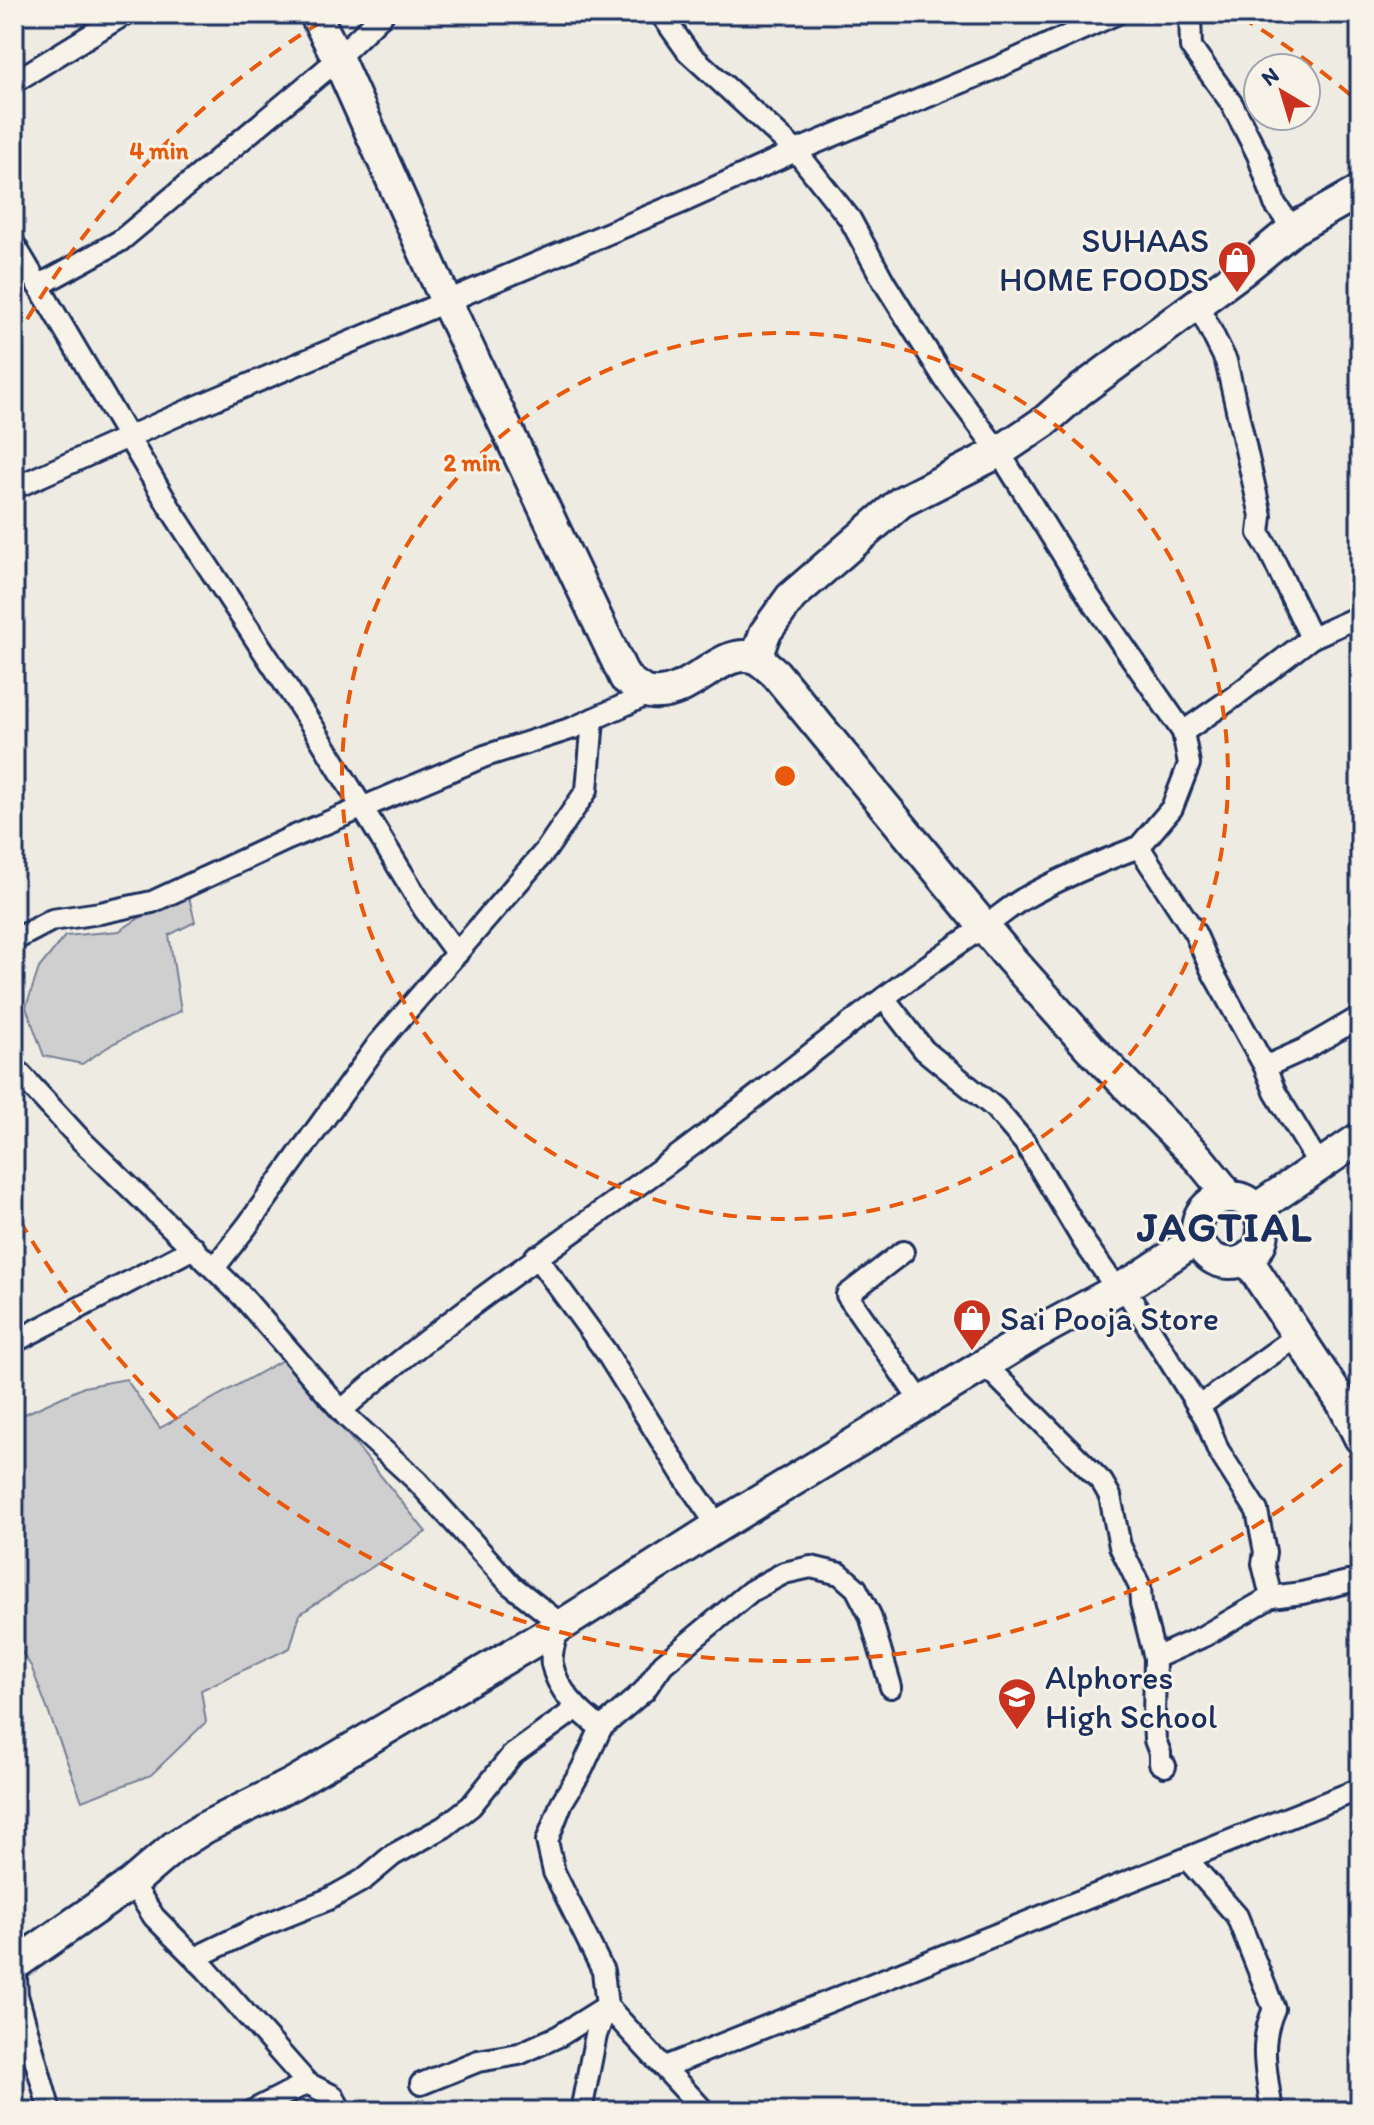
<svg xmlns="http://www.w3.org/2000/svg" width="1374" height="2125" font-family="Itim,sans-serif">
<rect width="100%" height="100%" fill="#eeebe2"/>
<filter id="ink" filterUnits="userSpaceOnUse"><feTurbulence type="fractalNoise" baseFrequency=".0125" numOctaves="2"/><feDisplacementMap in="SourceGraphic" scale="16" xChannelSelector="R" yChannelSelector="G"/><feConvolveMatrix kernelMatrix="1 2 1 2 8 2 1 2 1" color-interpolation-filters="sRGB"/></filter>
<g filter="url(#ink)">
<g fill="#cfcfcf" stroke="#757f96" stroke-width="2">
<polygon points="189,897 195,922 169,935 181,1011 114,1043 82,1064 44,1056 26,1007 39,968 65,936 119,931 141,917"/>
<polygon points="286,1358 426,1532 300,1614 290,1648 201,1690 206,1722 151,1775 82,1801 31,1666 14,1641 14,1419 84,1387 126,1379 160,1428"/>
</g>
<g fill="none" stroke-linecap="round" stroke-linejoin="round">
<defs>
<g id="street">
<polyline points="661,14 688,52 796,151 996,68 1116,14"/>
<polyline points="1190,14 1191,47 1232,104 1258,155 1275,204 1293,229"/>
<polyline points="14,82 125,14"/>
<polyline points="14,244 170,508 315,730 424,909 457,954"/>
<polyline points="38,286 120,241 324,71 383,14"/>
<polyline points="1197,303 1226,361 1261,516 1259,533 1269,550 1311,638"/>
<polyline points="14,488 189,410 687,200 796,151 850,219 884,282 944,378 999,452 1090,598 1183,732"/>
<polyline points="1139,847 1172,808 1189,764 1183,732 1235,696 1311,638 1360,616"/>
<polyline points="14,940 52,920 100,913 152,902 288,839 485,756 573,728 649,694"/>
<polyline points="884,998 924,1050 995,1108 1025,1143 1084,1242 1117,1289"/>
<polyline points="14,1067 82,1141 242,1296 347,1417 417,1481 511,1585 562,1625"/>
<polyline points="1265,1067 1305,1049 1360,1017"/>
<polyline points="903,1252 847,1295 922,1403"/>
<polyline points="536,1256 606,1352 682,1474 718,1526"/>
<polyline points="214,1268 247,1226 378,1044 546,850 587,790 593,719"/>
<polyline points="1123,1286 1206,1419 1218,1450 1257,1511 1265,1552 1263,1564 1271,1597 1204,1636 1155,1658"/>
<polyline points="14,1342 194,1248"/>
<polyline points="985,1365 1102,1482 1110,1496 1120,1546 1140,1587 1141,1603 1155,1658 1154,1720 1155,1740 1160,1753 1160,1763 1165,1766"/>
<polyline points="1198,1407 1297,1336"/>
<path d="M342,1410c113,-100 241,-182 361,-273 92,-69 180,-143 276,-207 15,-9 29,-22 44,-31 37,-21 76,-37 116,-52l56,86 17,38 53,96 10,25 45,74"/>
<polyline points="1271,1597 1302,1593 1360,1579"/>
<path d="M559,1627c-3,10 -9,26 -7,37 5,26 28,49 49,64l-19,41 -20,33 -15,39 7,31 49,99 4,35 -11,29 -15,76"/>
<polyline points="601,1728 644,1691 663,1664 751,1591 784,1573 811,1567 840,1574 856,1588 870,1615 891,1687"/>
<path d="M1187,1859l50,57 37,93c-16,35 -7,66 -2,102"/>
<polyline points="132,1883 154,1917 206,1969 307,2083"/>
<polyline points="196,1960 205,1953 259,1927 329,1899 363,1880 393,1855 444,1827 471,1806 512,1755 577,1708"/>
<polyline points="15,1964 17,1995 50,2111"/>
<polyline points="665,2067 1360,1789"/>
<polyline points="421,2084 478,2061 519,2054 559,2036 607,2006 704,2111"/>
<polyline points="252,2111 307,2083 333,2096 341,2111"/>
</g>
<g id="secondary">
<path d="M315,14l22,43 109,244 179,377c7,5 18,15 27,15 40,4 70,-48 103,-35 7,3 14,10 20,15l234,284 81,91 110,112 22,27 4,10"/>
<polyline points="756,658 765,633 791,597 901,502 999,452 1045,421 1078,392 1242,271 1293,229 1360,191"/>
<circle cx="1230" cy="1230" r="33"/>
<polyline points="1256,1209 1360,1138"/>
<polyline points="1247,1259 1343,1404 1360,1438"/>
<polyline points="14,1965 132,1883 174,1847 204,1828 292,1784 562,1625 718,1526 1035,1334 1137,1279 1197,1239"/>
</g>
</defs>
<use href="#street" stroke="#1b2f5e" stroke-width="26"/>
<use href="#secondary" stroke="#1b2f5e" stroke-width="36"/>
<use href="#street" stroke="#f7f3e8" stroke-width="20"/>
<use href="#secondary" stroke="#f7f3e8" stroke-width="30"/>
</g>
</g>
<g fill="none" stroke="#e8590c" stroke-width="4" stroke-dasharray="14 10">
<circle cx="785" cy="776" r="443"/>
<path d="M1360 1449A885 885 0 0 1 15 1212M15 340A885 885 0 0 1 329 17M1241 17A885 885 0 0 1 1360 103"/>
</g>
<defs>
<symbol id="shop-pin" viewBox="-11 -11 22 30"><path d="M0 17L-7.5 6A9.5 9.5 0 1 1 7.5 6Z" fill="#c8321e" stroke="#f7f3e8"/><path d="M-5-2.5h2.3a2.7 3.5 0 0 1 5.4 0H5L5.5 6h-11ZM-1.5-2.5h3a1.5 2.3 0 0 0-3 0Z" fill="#fff"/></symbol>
<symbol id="school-pin" viewBox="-11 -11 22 30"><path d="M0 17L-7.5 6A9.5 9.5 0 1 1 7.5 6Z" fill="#c8321e" stroke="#f7f3e8"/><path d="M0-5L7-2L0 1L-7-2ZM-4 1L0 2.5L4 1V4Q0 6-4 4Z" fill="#fff"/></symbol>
</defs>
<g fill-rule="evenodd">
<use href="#shop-pin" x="1215" y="238" width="44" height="60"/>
<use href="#shop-pin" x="950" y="1296" width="44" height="60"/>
<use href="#school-pin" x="995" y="1675" width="44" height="60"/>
</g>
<g text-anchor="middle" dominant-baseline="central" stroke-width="6" stroke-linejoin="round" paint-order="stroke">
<g font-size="34" fill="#1b2f5e" stroke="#f7f3e8" text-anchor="start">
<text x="1209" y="240" text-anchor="end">SUHAAS<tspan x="1209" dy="39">HOME FOODS</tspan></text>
<text x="1000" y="1318">Sai Pooja Store</text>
<text x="1045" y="1677">Alphores<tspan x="1045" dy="39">High School</tspan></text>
</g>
<g font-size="42" font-weight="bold" letter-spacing="2" fill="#1b2f5e" stroke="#f7f3e8">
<text x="1225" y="1226">JAGTIAL</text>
</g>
</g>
<circle cx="785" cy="776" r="12" fill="#e8590c" stroke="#f7f3e8" stroke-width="4"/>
<g font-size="24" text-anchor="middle" font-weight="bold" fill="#e8590c" stroke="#f7f3e8" stroke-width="6" stroke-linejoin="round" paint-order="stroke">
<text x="159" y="159">4 min</text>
<text x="472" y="471">2 min</text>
</g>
<rect width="1374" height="2125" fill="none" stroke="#f7f3e8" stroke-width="48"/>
<rect x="24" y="24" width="1326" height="2077" fill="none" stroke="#1b2f5e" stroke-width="3" filter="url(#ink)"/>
<g transform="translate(1282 92) rotate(322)"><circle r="38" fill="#f7f3e8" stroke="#9fa5b1" stroke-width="2"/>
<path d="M0-6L14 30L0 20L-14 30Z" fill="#c8321e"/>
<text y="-12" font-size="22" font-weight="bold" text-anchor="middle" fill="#1b2f5e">N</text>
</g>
</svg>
